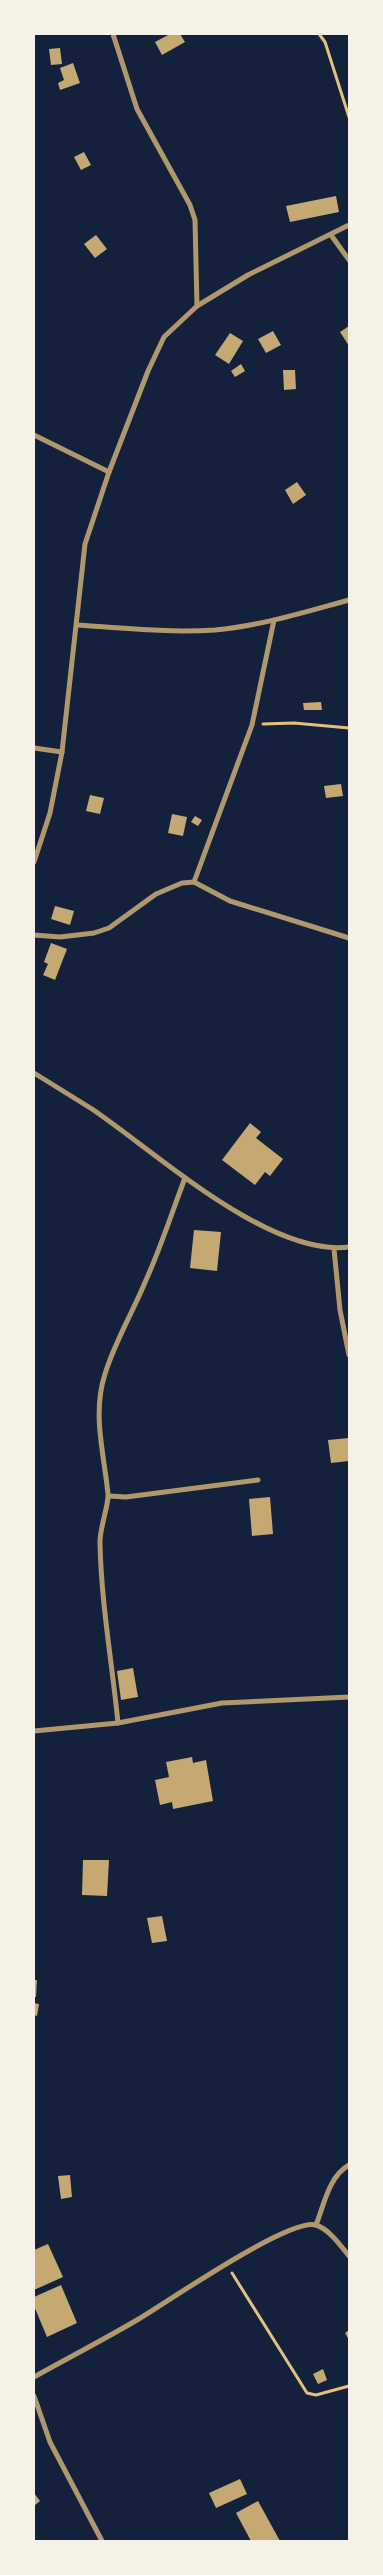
<svg xmlns="http://www.w3.org/2000/svg" width="383" height="2575" font-family="Overpass,sans-serif">
<rect width="100%" height="100%" fill="#14213d"/>
<g fill="#c6a872">
<polygon points="170,34 180,34 185,42 162,55 155,42"/>
<polygon points="60,48 62,64 51,65 49,49"/>
<polygon points="73,63 80,83 60,90 58,83 64,80 60,68"/>
<polygon points="84,152 91,165 81,170 74,157"/>
<polygon points="336,196 339,212 290,222 286,206"/>
<polygon points="96,235 107,249 95,258 84,244"/>
<polygon points="349,326 349,346 340,332"/>
<polygon points="273,331 281,345 266,353 258,339"/>
<polygon points="230,333 243,341 229,364 215,355"/>
<polygon points="241,364 245,371 235,377 231,371"/>
<polygon points="283,370 295,370 296,389 284,390"/>
<polygon points="297,482 306,495 293,504 285,490"/>
<polygon points="321,702 322,710 304,710 303,703"/>
<polygon points="341,784 343,796 326,798 324,786"/>
<polygon points="90,795 104,798 100,814 86,811"/>
<polygon points="172,814 187,817 183,836 168,833"/>
<polygon points="195,816 202,820 198,826 191,822"/>
<polygon points="55,906 74,911 70,925 51,919"/>
<polygon points="51,943 67,949 55,980 43,975 48,964 44,962"/>
<polygon points="250,1123 261,1132 256,1138 283,1159 270,1176 265,1172 255,1185 222,1160"/>
<polygon points="194,1230 221,1232 217,1271 190,1268"/>
<polygon points="349,1438 349,1461 331,1463 328,1440"/>
<polygon points="270,1497 273,1534 252,1536 249,1499"/>
<polygon points="133,1668 138,1697 121,1700 117,1671"/>
<polygon points="192,1757 193,1763 206,1760 213,1801 173,1809 172,1802 160,1805 155,1780 169,1777 166,1762"/>
<polygon points="83,1860 109,1860 107,1896 82,1895"/>
<polygon points="162,1916 167,1941 152,1943 147,1918"/>
<polygon points="34,1980 37,1980 36,1997 34,1997"/>
<polygon points="34,2003 39,2004 37,2016 34,2015"/>
<polygon points="70,2175 72,2197 61,2199 58,2176"/>
<polygon points="48,2244 63,2277 34,2290 34,2250"/>
<polygon points="61,2285 77,2323 47,2337 34,2306 34,2297"/>
<polygon points="349,2330 349,2340 345,2333"/>
<polygon points="323,2369 327,2380 318,2384 313,2374"/>
<polygon points="240,2479 247,2494 216,2508 209,2493"/>
<polygon points="34,2493 40,2501 34,2506"/>
<polygon points="258,2501 280,2541 251,2541 236,2513"/>
</g>
<g fill="none" stroke-linecap="round" stroke-linejoin="round">
<g stroke="#e5c07b" stroke-width="3">
<polyline points="319,34 325,42 349,117"/>
<polyline points="263,724 294,723 349,728"/>
<polyline points="232,2273 307,2393 316,2395 349,2386"/>
</g>
<g stroke="#b1986c" stroke-width="5">
<polyline points="113,34 137,109 190,205 195,220 197,306"/>
<polyline points="331,235 349,260"/>
<polyline points="34,435 109,472"/>
<path d="M77,625c45,3 92,8 138,5 45,-4 90,-18 134,-30"/>
<polyline points="34,748 62,752"/>
<polyline points="34,862 50,813 62,752 85,544 109,472 148,371 164,337 197,306 248,275 349,225"/>
<polyline points="194,882 252,725 274,620"/>
<polyline points="34,935 60,937 94,933 109,928 156,894 182,883 194,882 230,901 349,938"/>
<path d="M34,1073c19,12 39,24 58,36 65,44 177,148 257,138"/>
<polyline points="334,1249 340,1310 349,1355"/>
<polyline points="109,1496 126,1497 258,1480"/>
<path d="M118,1723c-6,-61 -17,-121 -18,-181 0,-15 9,-38 8,-48 -4,-41 -16,-80 -3,-120 10,-33 28,-62 41,-94 15,-33 26,-68 39,-102"/>
<polyline points="34,1731 118,1723 222,1703 349,1697"/>
<path d="M316,2225c8,-20 13,-49 33,-60"/>
<path d="M34,2377c34,-19 69,-37 103,-57 29,-17 151,-102 179,-95 13,4 25,21 33,31"/>
<polyline points="34,2396 50,2442 102,2541"/>
</g>
</g>
<rect width="383" height="2575" fill="none" stroke="#f6f1e7" stroke-width="70"/>
</svg>
